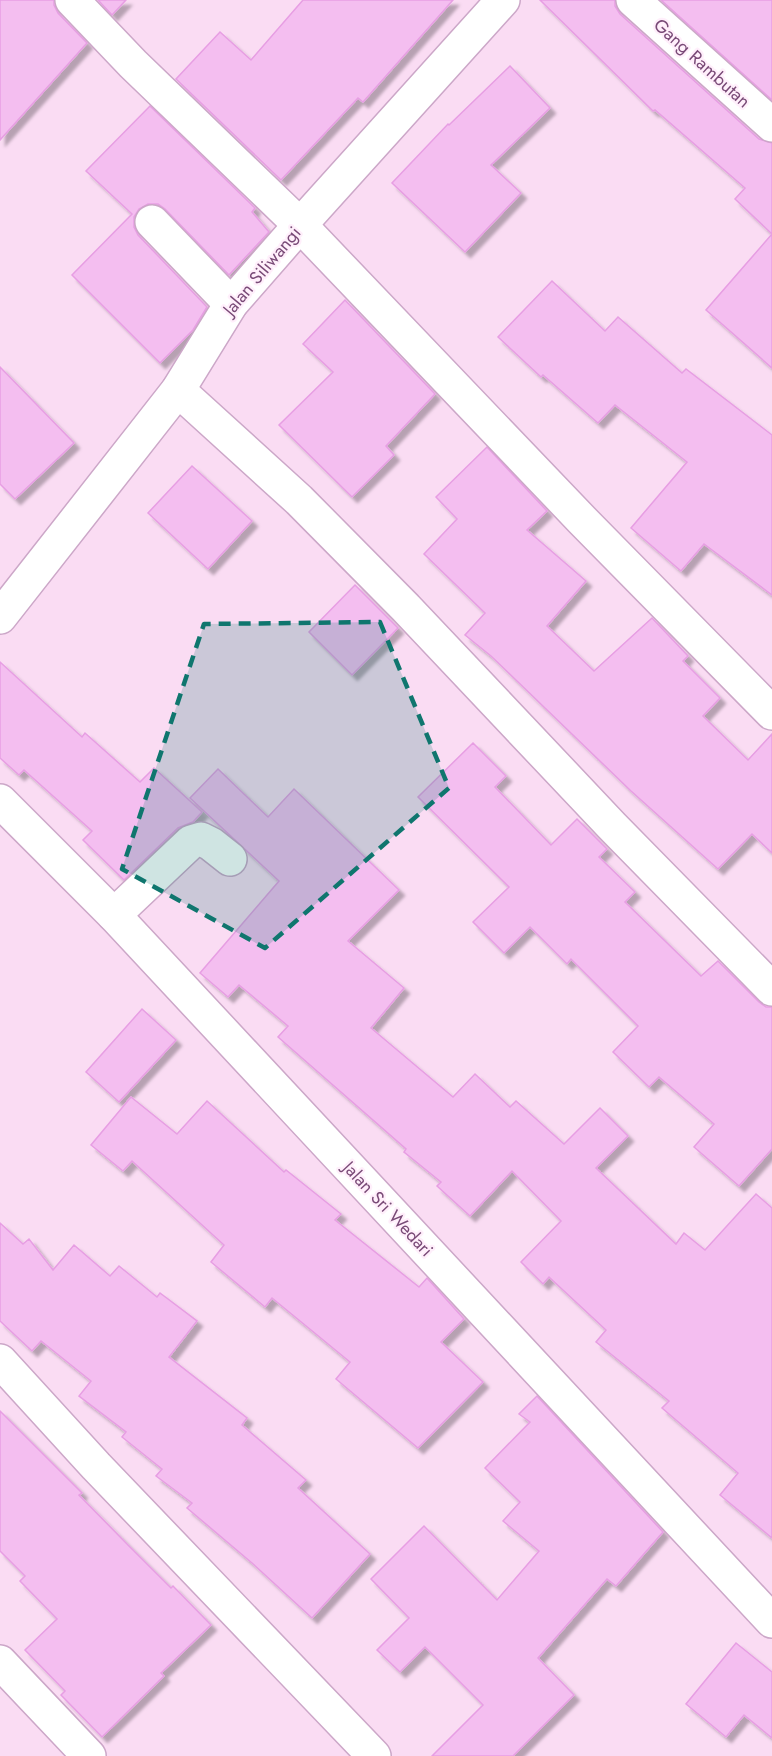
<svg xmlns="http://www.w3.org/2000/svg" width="772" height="1756" font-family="Jost,sans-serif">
<defs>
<filter id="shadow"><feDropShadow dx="5.5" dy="5.5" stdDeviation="1.5" flood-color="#0004"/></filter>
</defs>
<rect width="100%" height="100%" fill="#fde8f7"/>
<rect fill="#fadcf3" x="0" y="0" width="772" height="1756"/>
<g fill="#f4bef0" stroke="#e79ee3" stroke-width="1.5" filter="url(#shadow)">
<polygon points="0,0 54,0 54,5 58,13 87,43 0,140"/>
<polygon points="98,0 126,0 112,15"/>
<polygon points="303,0 453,0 363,102 358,98 281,180 176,79 220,32 251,60"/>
<polygon points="540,0 615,0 615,6 620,14 759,139 772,143 772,368 706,310 772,234 735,199 745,188 655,110 653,111"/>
<polygon points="661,0 772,0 772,100"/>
<polygon points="510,66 550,108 491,165 521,193 465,252 392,183 448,124 449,125"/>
<polygon points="150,106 255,208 252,212 269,232 229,275 165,209 158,204 148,204 139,209 134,217 134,227 138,235 207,307 193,330 160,363 72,275 132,214 86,171"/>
<polygon points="552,281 605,331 618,317 682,373 686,369 772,435 772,595 704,544 681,571 631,528 687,462 615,405 598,423 543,375 541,377 498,337"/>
<polygon points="345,300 435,394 386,446 394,455 352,497 279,425 333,372 303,344"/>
<polygon points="0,367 74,443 15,499 0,484"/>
<polygon points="487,447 547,511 527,530 586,581 547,626 594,671 652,618 688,656 683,661 720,698 703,716 748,760 772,734 772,853 752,834 718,869 631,791 491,656 465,635 485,613 424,554 457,519 436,497"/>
<polygon points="192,466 252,521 208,569 148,513"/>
<polygon points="355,585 398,628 352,675 309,632"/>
<polygon points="0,662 82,737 85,733 140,782 154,768 202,812 193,822 178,828 124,880 83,840 92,831 24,770 19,775 0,758"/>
<polygon points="473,743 506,776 495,787 551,845 577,819 607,849 599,857 635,892 625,902 701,976 718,961 759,1002 766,1007 772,1007 772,1149 739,1186 694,1147 714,1124 659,1077 649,1087 613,1052 638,1026 571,959 567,964 530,927 504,953 473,922 509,887 418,797"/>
<polygon points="218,769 268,817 294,789 399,890 348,941 404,988 371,1028 453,1097 475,1074 510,1107 516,1101 564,1144 600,1108 628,1136 596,1168 676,1244 684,1233 705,1250 756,1194 772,1208 772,1538 720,1495 738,1473 662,1408 669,1401 596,1342 606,1330 549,1277 543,1284 521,1262 561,1221 512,1171 470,1216 437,1186 441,1182 404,1152 406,1149 278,1037 288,1026 239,985 228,997 200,973 279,881 190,798"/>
<polygon points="142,1009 176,1040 119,1102 86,1072"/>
<polygon points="131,1097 177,1134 207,1101 284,1172 286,1170 341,1214 335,1220 419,1287 427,1278 464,1319 441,1342 483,1382 418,1448 336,1379 350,1362 272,1298 265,1307 211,1262 224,1245 132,1161 123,1171 91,1145"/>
<polygon points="0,1223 23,1244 29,1239 53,1270 74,1245 110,1276 119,1266 157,1297 160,1293 197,1321 169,1357 247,1418 242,1425 306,1480 298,1488 370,1554 312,1618 252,1563 187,1508 192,1503 156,1476 162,1469 122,1437 126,1432 79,1396 91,1381 41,1341 32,1351 0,1321"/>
<polygon points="537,1396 663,1532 616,1586 607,1579 538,1658 574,1695 513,1756 432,1756 483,1705 425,1647 400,1672 377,1650 409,1618 371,1579 424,1526 497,1600 539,1551 503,1521 520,1502 485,1468 530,1422 519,1414"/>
<polygon points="0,1411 82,1493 79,1495 127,1544 171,1588 173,1586 211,1625 161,1673 164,1676 102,1737 61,1695 65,1691 25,1650 57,1619 20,1581 25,1576 0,1551"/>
<polygon points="736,1643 772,1672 772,1738 744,1715 726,1737 686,1704"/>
</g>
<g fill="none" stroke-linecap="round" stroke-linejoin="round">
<defs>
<g id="minor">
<polyline points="72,0 133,64 300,225 582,520 772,713"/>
<polyline points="633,0 772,125"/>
<polyline points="152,222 231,304"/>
<polyline points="178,390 299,500 406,608 612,826 772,989"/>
<polyline points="0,617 178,390 231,304 300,225 503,0"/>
<polyline points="0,801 114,915 772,1621"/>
<polyline points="114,915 191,842 201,839 211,844 230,859"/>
<polyline points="0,1361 96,1466 374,1756"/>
<polyline points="0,1662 89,1756"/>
</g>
</defs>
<use href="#minor" stroke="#cca7c8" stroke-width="36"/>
<use href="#minor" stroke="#fff" stroke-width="33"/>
</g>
<path fill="#0f766e" fill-opacity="0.2" stroke="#0f766e" stroke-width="4.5" stroke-dasharray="12 8" stroke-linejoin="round" d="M380,622l69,166 -184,160 -143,-79 82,-245z"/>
<g text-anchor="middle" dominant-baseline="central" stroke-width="4.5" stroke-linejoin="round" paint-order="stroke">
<g font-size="18" fill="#794a77" stroke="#ffeffb">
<text transform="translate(702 63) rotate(42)">Gang Rambutan</text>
<text transform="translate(262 271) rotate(-50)">Jalan Siliwangi</text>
<text transform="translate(388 1209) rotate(47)">Jalan Sri Wedari</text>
</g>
</g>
</svg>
